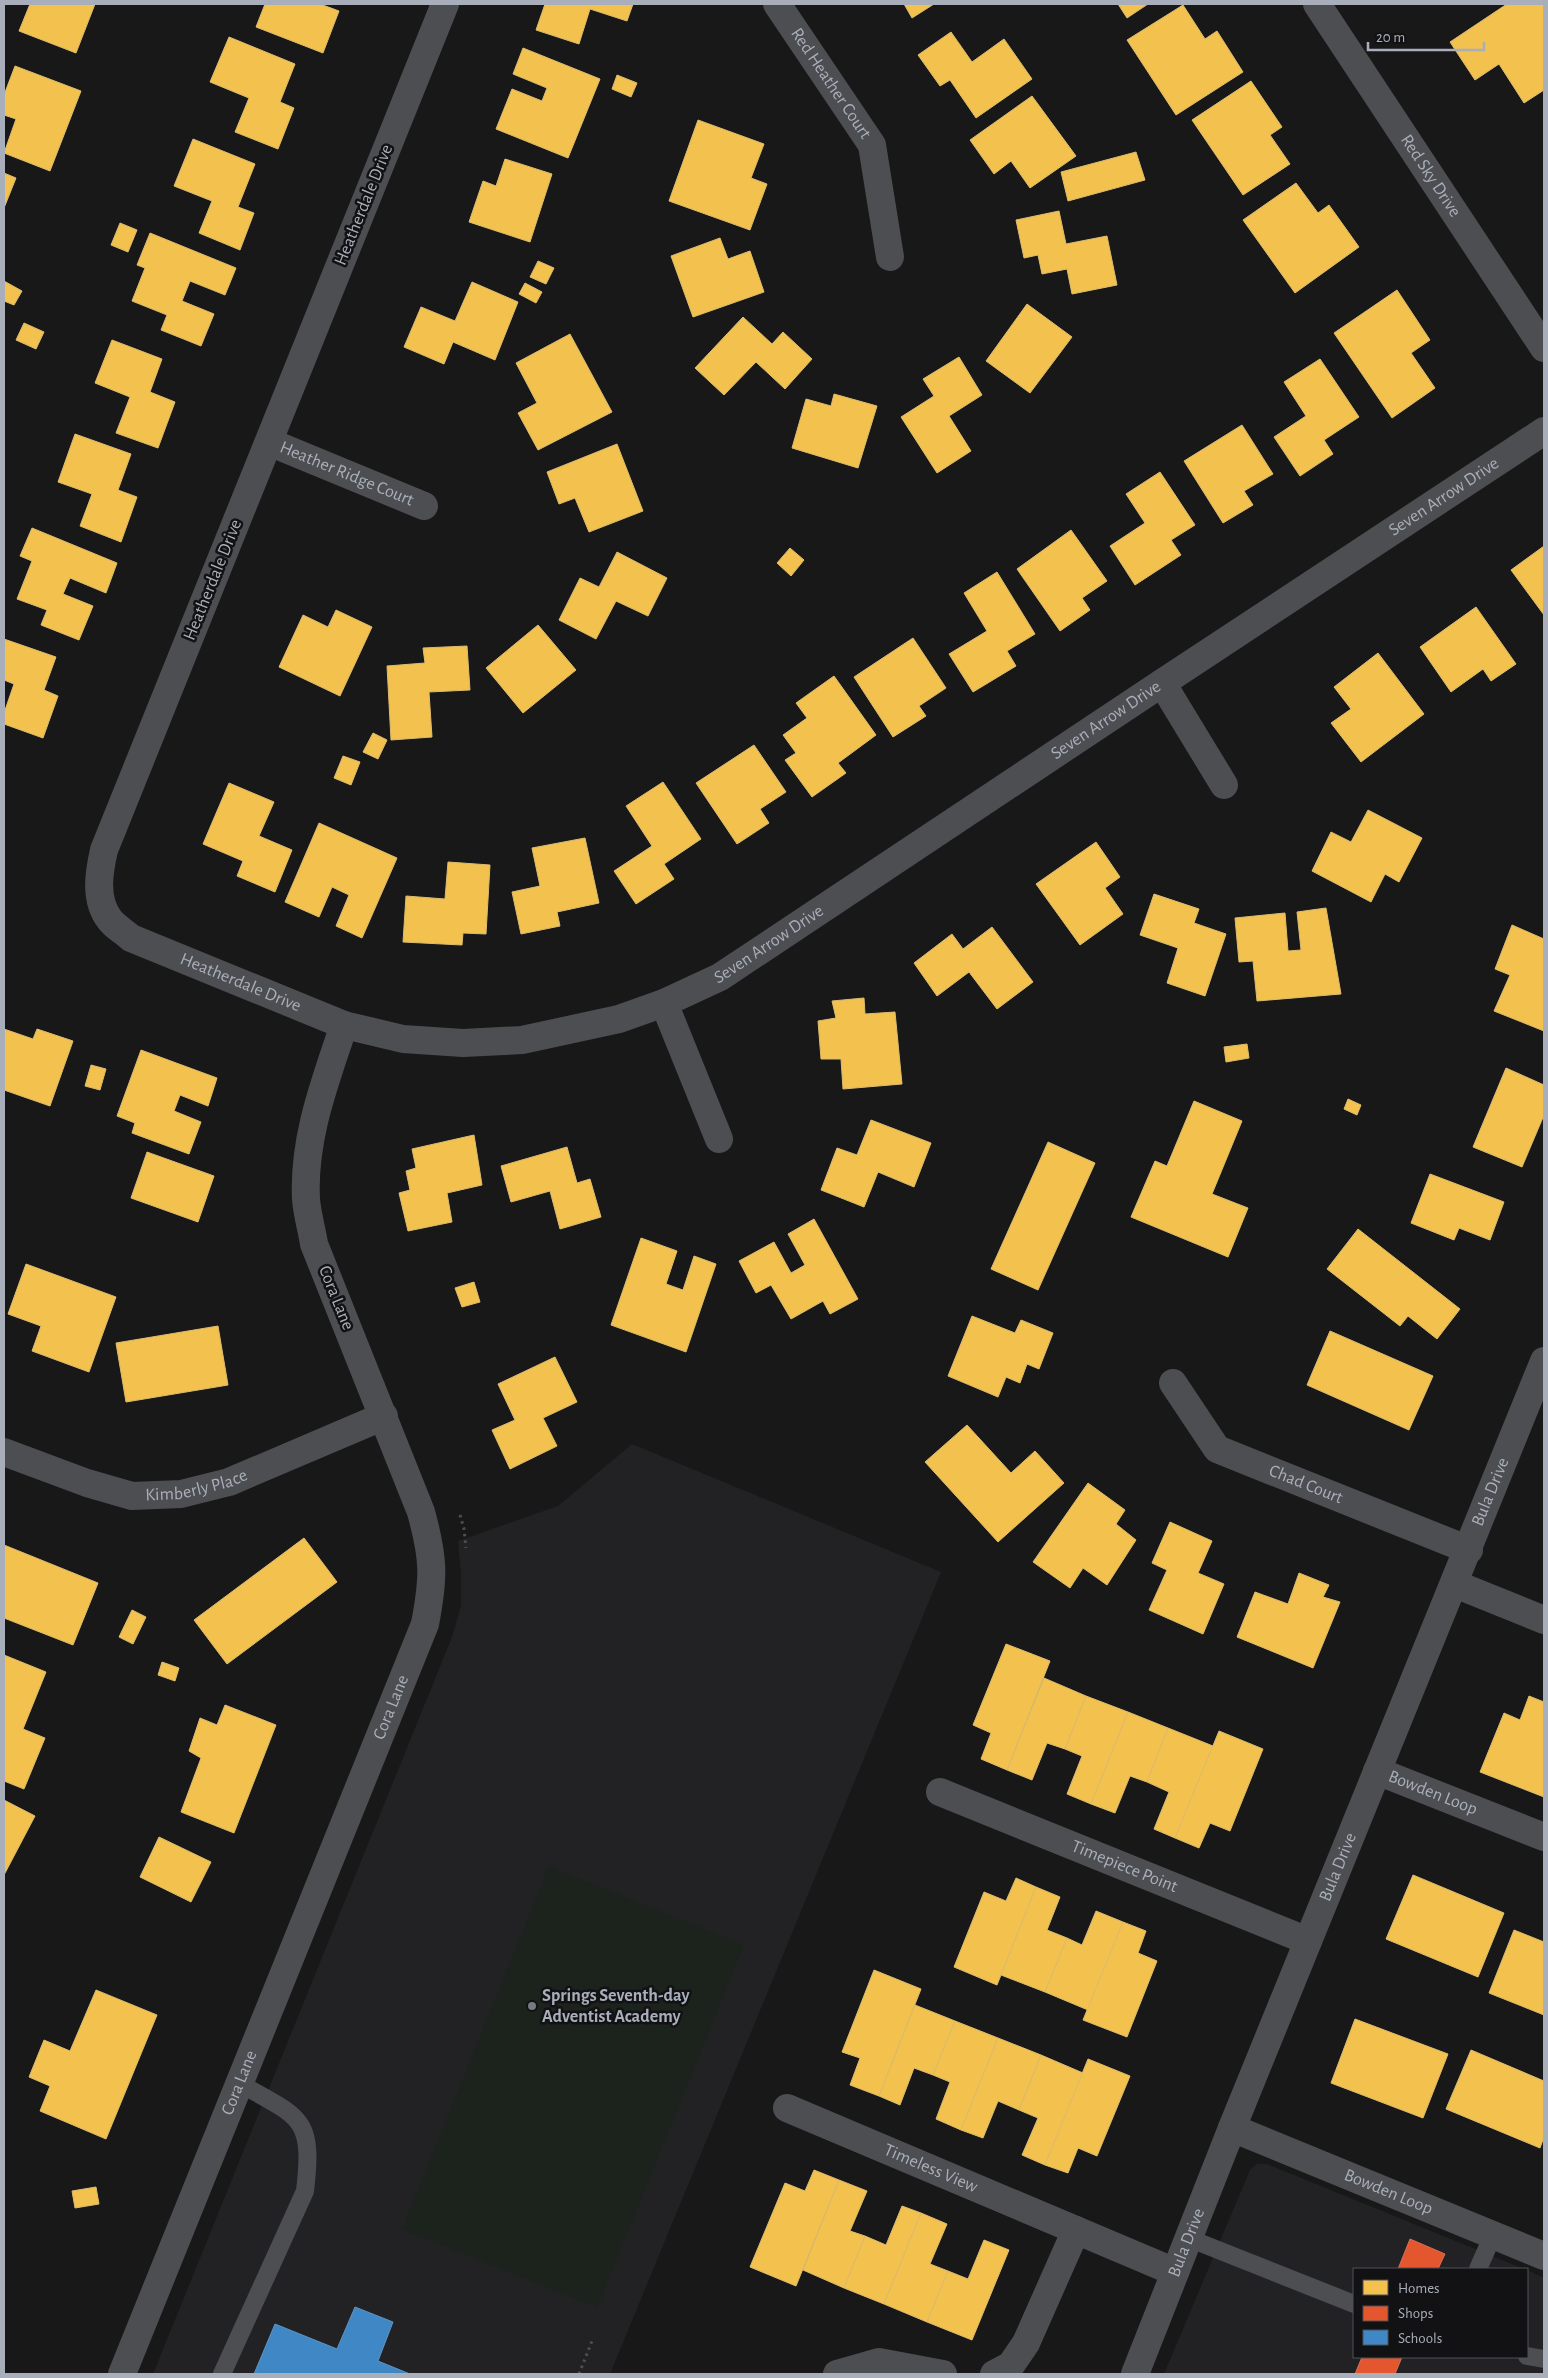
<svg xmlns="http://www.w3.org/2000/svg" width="1548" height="2378" font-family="'Alegreya Sans',sans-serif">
<rect width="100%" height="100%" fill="#181819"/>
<g fill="#222225">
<polygon points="632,1444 941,1572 610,2374 153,2374 452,1637 461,1606 461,1574 458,1541 558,1506"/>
<polygon points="1257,2164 1267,2164 1524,2269 1354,2269 1354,2357 1527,2357 1527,2270 1544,2278 1544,2374 1164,2374 1250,2170"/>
</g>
<polygon fill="#1c231d" points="549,1866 744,1945 597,2308 402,2229"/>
<g fill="#f2c14e" stroke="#dcbc6e">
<polygon points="30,4 95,4 76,53 19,31"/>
<polygon points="265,4 320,4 339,11 323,53 256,27"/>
<polygon points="545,4 633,4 627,21 590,9 579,44 536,30"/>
<polygon points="904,4 934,4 912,18"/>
<polygon points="1118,4 1148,4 1127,18"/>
<polygon points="1507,4 1544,4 1544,90 1524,103 1499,64 1475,80 1450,42"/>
<polygon points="1183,5 1205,39 1217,31 1243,72 1176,115 1127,40"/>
<polygon points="951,32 972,62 1004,39 1032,79 976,118 950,80 940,86 918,55"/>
<polygon points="229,37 295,64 280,102 294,108 278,149 235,132 249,98 210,82"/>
<polygon points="523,48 600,79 568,158 496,129 512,89 542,101 547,88 513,74"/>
<polygon points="15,66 81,91 50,171 4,153 16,119 4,115 4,95"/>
<polygon points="617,75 637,83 631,97 612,89"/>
<polygon points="1251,81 1282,127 1270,135 1290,164 1243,195 1192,120"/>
<polygon points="1032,96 1076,156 1030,188 1011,161 994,174 970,140"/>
<polygon points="698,120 764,144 751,178 767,184 750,230 669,201"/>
<polygon points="193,139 255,164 238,207 254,213 240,250 199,233 212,201 174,186"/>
<polygon points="1136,152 1145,180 1068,201 1061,172"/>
<polygon points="505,159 552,174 530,242 469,222 483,181 496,186"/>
<polygon points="4,173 16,178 4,208"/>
<polygon points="1296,183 1318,213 1329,205 1359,247 1295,293 1243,220"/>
<polygon points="1059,211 1066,244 1107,236 1117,285 1072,294 1067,269 1042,274 1038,255 1024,258 1016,220"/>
<polygon points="120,223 137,230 128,252 111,245"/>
<polygon points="150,233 236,268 225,295 190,281 182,301 214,314 201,346 161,330 167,315 132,301 145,268 137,265"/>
<polygon points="720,238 728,259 750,251 764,292 693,317 671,256"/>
<polygon points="538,261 554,268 546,284 530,277"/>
<polygon points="4,281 22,291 14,305 4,301"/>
<polygon points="472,282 518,302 495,360 453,342 444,364 404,347 421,307 455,321"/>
<polygon points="525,283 542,292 536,303 519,294"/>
<polygon points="1397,290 1430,340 1411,353 1435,388 1392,418 1334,333"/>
<polygon points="1027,304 1072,337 1030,393 986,361"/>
<polygon points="743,317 772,344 783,332 812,359 785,389 756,362 724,395 695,368"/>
<polygon points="24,323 44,332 36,349 16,340"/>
<polygon points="570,334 612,412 538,450 518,413 537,403 516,363"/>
<polygon points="112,340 162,359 150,392 175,402 158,448 116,433 130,397 95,383"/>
<polygon points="959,357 982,395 949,416 971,451 937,473 901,417 934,396 923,379"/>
<polygon points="1320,359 1359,417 1324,440 1333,454 1300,476 1274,437 1306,416 1284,382"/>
<polygon points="834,394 877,406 858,468 792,448 806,399 831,406"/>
<polygon points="1242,425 1273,474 1244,491 1253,505 1223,523 1184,461"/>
<polygon points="75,434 131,454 118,490 137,497 121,542 80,526 92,494 58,482"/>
<polygon points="617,444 643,511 589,532 575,498 559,504 547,472"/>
<polygon points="1160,472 1195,525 1171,540 1181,555 1135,585 1110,546 1145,523 1126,494"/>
<polygon points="32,528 117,563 106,593 70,578 63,594 93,606 79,640 41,625 47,610 17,599 32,561 20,556"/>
<polygon points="1071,530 1107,581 1082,598 1090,610 1060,631 1017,569"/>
<polygon points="1544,546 1544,615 1511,570"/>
<polygon points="790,548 804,560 791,576 777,563"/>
<polygon points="617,552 667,578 648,616 616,601 596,639 559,620 580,578 599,587"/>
<polygon points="997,572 1035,634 1007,651 1016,666 973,692 949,654 987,631 964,593"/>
<polygon points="1476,607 1516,664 1491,681 1483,669 1451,692 1420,647"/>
<polygon points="336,610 372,627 340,696 279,667 303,615 328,627"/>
<polygon points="538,625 576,670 523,713 486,668"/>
<polygon points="913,638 946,688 919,706 926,716 893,737 854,677"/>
<polygon points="4,639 56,657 44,690 58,696 43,738 4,724 4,713 14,684 4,680"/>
<polygon points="467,646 470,690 429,692 432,737 391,740 387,666 425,663 423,648"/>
<polygon points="1378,653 1424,714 1361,762 1331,723 1351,709 1334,687"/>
<polygon points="834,676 876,735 838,763 846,773 812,797 785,760 796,753 783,735 807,718 796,703"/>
<polygon points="373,733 387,740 378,759 363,752"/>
<polygon points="754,745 786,792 760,809 769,823 737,844 696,783"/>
<polygon points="343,756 360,762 351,785 334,778"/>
<polygon points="663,782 701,839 664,864 674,879 636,904 614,871 652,846 626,806"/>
<polygon points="229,783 274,802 259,836 292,850 275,892 237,876 243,861 203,844"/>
<polygon points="1368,810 1422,838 1399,882 1385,874 1371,902 1312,871 1331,832 1351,842"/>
<polygon points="319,823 397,858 362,938 336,926 349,895 332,887 319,917 285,902"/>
<polygon points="585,838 599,903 557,912 560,926 521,934 512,892 540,886 532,848"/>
<polygon points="1096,842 1120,877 1105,888 1123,914 1080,945 1036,884"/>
<polygon points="448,862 490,865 486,934 463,933 462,945 403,942 406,896 445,899"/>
<polygon points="1154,894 1199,909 1194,923 1226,934 1205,996 1167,983 1178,948 1140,935"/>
<polygon points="1326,908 1341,994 1257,1001 1253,961 1239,962 1235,918 1285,913 1288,951 1301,950 1297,912"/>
<polygon points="1512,925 1544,939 1544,1031 1494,1011 1510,975 1495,969"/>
<polygon points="992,927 1033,982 997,1009 969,972 937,996 914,963 952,934 963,949"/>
<polygon points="864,998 865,1014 895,1012 902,1084 843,1089 841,1059 821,1059 818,1021 836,1018 832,1001"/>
<polygon points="4,1029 33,1039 37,1029 73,1041 50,1106 4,1090"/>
<polygon points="1247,1044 1249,1058 1226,1062 1224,1047"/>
<polygon points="141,1050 217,1078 208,1106 180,1095 174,1111 201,1122 189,1154 132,1133 135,1123 117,1116"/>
<polygon points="91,1065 106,1069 100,1090 85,1086"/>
<polygon points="1506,1068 1544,1085 1544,1115 1522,1167 1473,1147"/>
<polygon points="1348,1099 1361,1105 1357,1115 1344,1109"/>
<polygon points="1194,1101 1242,1121 1212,1194 1248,1208 1228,1257 1131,1217 1155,1161 1167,1166"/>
<polygon points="871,1120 931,1143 914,1187 878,1172 864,1207 821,1190 837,1148 857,1155"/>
<polygon points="474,1135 482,1185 447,1193 452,1222 408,1231 399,1193 410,1190 406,1171 416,1168 412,1149"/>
<polygon points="1048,1142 1095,1163 1038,1290 991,1269"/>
<polygon points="567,1147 577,1183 590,1179 601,1217 560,1229 550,1191 511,1202 501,1166"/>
<polygon points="147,1152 214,1176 198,1222 131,1198"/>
<polygon points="1430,1174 1504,1202 1490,1240 1459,1228 1454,1240 1411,1223"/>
<polygon points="814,1219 858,1299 830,1314 823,1301 791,1319 771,1285 756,1293 739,1261 774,1242 791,1273 805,1265 788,1234"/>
<polygon points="1358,1229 1460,1309 1437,1339 1408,1316 1400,1326 1327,1269"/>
<polygon points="641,1238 677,1251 666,1284 683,1290 694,1256 716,1264 686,1352 611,1325"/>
<polygon points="26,1264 116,1297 89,1372 32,1351 41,1326 8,1314"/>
<polygon points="474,1282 480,1302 462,1307 455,1288"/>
<polygon points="972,1316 1015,1333 1021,1320 1053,1333 1039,1369 1027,1364 1020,1383 1006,1377 998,1397 948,1376"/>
<polygon points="218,1326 228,1385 126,1402 116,1343"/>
<polygon points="1330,1331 1433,1376 1409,1430 1307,1385"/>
<polygon points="555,1357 577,1402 543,1418 557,1446 510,1469 492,1430 515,1420 498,1384"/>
<polygon points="967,1425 1011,1473 1035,1451 1064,1483 998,1542 925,1462"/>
<polygon points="1088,1483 1125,1510 1116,1524 1136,1540 1107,1585 1083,1568 1070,1588 1033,1562"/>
<polygon points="1170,1522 1212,1541 1198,1573 1224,1584 1203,1634 1149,1610 1167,1570 1152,1563"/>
<polygon points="304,1538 337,1582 227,1664 194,1620"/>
<polygon points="4,1545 98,1583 73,1645 4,1618"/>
<polygon points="1299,1573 1329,1585 1323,1597 1340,1602 1313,1668 1237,1637 1255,1592 1288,1604"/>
<polygon points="132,1610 146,1617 133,1644 119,1637"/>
<polygon points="1006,1644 1050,1661 1007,1770 981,1759 991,1733 973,1725"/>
<polygon points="4,1655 46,1672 23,1729 45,1738 24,1789 4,1781"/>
<polygon points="162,1662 179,1668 175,1681 158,1675"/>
<polygon points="1044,1678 1086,1696 1065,1749 1047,1743 1032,1780 1007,1770"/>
<polygon points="1086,1696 1128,1712 1091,1804 1067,1794 1082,1756 1065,1749"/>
<polygon points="1529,1696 1544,1702 1544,1797 1480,1772 1504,1713 1520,1720"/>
<polygon points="225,1705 276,1725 234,1833 181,1812 201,1758 189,1751 200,1718 217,1725"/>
<polygon points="1128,1712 1168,1728 1147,1782 1130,1776 1115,1813 1091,1804"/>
<polygon points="1168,1728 1213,1746 1175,1838 1154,1829 1169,1792 1147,1782"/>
<polygon points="1219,1731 1263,1749 1230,1831 1210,1823 1199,1848 1175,1838"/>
<polygon points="4,1800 35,1816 4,1875"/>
<polygon points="159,1837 211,1862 191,1902 140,1877"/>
<polygon points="1413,1875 1504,1913 1478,1977 1386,1939"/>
<polygon points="1016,1878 1036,1887 997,1985 954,1967 984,1892 1006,1901"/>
<polygon points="1036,1887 1060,1897 1047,1930 1067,1938 1045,1992 1001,1975"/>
<polygon points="1096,1911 1123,1922 1088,2010 1045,1992 1067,1938 1082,1945"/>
<polygon points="1123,1922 1146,1931 1138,1953 1157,1961 1127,2037 1083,2020"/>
<polygon points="1514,1930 1544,1942 1544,2015 1489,1993"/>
<polygon points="874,1970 921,1989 879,2096 850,2085 860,2058 842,2052"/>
<polygon points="96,1990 157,2015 106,2139 40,2111 50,2086 29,2077 44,2040 70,2051"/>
<polygon points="915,2005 955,2021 933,2075 914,2068 900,2105 879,2096"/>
<polygon points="1355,2019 1448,2054 1423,2118 1331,2083"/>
<polygon points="955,2021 998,2038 961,2130 936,2119 950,2082 933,2075"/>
<polygon points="998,2038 1041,2055 1019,2110 998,2101 983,2138 961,2130"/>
<polygon points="1471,2050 1544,2081 1544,2137 1540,2148 1446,2109"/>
<polygon points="1041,2055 1083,2073 1045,2165 1022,2155 1038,2118 1019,2110"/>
<polygon points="1088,2059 1130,2076 1097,2156 1078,2148 1068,2173 1045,2165"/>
<polygon points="814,2170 839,2180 796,2286 750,2267 785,2183 805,2191"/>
<polygon points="839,2180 867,2191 850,2231 865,2236 844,2288 803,2270"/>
<polygon points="96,2187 99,2204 75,2208 72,2191"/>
<polygon points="902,2206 921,2213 884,2304 844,2288 865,2236 886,2245"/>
<polygon points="921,2213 947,2224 930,2264 948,2271 927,2322 884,2304"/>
<polygon points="984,2240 1009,2250 972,2340 927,2322 948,2271 968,2279"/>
</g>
<g fill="#e4572e" stroke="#d27158">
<polygon points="1410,2239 1445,2254 1438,2269 1398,2269"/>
<polygon points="1362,2357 1402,2357 1395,2374 1355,2374"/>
</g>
<polygon fill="#3f88c5" stroke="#5f94c2" points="355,2307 393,2322 378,2361 410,2374 254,2374 275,2324 337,2349"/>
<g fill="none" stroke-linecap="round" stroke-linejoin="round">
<g stroke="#4e4f53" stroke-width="3" stroke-dasharray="2.5 4" stroke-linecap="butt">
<polyline points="460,1515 464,1529 466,1548"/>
<polyline points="579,2374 592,2341"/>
</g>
<g stroke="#4c4e52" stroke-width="18">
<polyline points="1188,2238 1354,2304"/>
<polyline points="1478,2269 1493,2235"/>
<polyline points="1527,2356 1544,2359"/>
<path d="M222,2374l83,-183c9,-75 -5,-73 -66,-108"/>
</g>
<g stroke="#4c4e52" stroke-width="28">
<path id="s1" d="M445,4l-341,846c-5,22 -10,50 6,70 5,7 15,12 21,18l213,87 59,14 60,4 59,-3 97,-21 45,-16 56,-26 442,-294 382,-252"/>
<path id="s2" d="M777,4l95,141 18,112"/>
<path id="s3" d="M1317,4l227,344"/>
<path id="s4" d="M269,442l155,64"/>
<polyline points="1162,683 1224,785"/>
<polyline points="664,1003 719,1139"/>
<path id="s5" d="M1173,1383l44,66 252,101"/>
<path id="s6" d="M4,1452l83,31 45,13 49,-2 48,-12 155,-66"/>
<polyline points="1455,1584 1544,1620"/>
<path id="s7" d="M1377,1771l167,66"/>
<path id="s8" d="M940,1792l368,149"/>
<path id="s9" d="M787,2108l388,164"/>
<path id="s10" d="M1232,2128l312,128"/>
<path id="s11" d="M122,2374l303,-750c9,-47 9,-65 -4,-112l-107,-268c-2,-14 -7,-30 -8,-45 -3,-61 19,-117 38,-174"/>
<polyline points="837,2374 879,2362 943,2374"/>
<polyline points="994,2374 1011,2365 1026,2343 1076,2230"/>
<path id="s12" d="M1135,2374l97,-246 312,-767"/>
</g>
</g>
<circle fill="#767a82" stroke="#121215" stroke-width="2" cx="532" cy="2006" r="5"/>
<g text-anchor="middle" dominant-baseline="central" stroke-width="5" stroke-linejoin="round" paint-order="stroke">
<g font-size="18" fill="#a9afba" stroke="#121215">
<text stroke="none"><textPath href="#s2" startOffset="96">Red Heather Court</textPath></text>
<text stroke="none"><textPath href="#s3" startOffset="206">Red Sky Drive</textPath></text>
<text transform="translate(364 205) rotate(-68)">Heatherdale Drive</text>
<text stroke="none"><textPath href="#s4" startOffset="84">Heather Ridge Court</textPath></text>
<text stroke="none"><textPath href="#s1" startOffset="2500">Seven Arrow Drive</textPath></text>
<text transform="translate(213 580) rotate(-68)">Heatherdale Drive</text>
<text stroke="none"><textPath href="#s1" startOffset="2095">Seven Arrow Drive</textPath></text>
<text stroke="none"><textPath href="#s1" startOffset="1690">Seven Arrow Drive</textPath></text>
<text stroke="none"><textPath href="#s1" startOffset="1131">Heatherdale Drive</textPath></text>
<text transform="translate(336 1298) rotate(68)">Cora Lane</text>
<text stroke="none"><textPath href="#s6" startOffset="201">Kimberly Place</textPath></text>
<text stroke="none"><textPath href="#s5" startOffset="175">Chad Court</textPath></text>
<text stroke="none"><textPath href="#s12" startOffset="951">Bula Drive</textPath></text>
<text stroke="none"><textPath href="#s11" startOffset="719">Cora Lane</textPath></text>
<text stroke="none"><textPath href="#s7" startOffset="60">Bowden Loop</textPath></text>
<text stroke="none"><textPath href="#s8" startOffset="199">Timepiece Point</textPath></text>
<text stroke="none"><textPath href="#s12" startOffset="546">Bula Drive</textPath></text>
<text stroke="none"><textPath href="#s11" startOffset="314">Cora Lane</textPath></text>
<text stroke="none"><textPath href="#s9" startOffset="156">Timeless View</textPath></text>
<text stroke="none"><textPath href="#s10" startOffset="169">Bowden Loop</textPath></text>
<text stroke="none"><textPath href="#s12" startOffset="141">Bula Drive</textPath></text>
</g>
<g font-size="18" font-weight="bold" fill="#a9afba" stroke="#121215" text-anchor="start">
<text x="542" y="1996">Springs Seventh-day<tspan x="542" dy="21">Adventist Academy</tspan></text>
</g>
</g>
<rect width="1548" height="2378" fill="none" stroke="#a9afba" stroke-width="10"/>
<rect x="1353" y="2268" width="175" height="90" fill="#121215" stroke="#4e5157"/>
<rect x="1363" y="2280" width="25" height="15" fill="#f2c14e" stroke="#4e5157"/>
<text x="1398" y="2293" font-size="15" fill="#a9afba">Homes</text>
<rect x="1363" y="2306" width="25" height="15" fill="#e4572e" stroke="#4e5157"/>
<text x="1398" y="2318" font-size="15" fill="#a9afba">Shops</text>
<rect x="1363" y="2330" width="25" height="15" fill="#3f88c5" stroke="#4e5157"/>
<text x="1398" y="2343" font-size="15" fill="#a9afba">Schools</text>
<path d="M1368 42v8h116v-8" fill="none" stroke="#a9afba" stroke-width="2.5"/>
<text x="1376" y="42" font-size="15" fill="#a9afba" stroke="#121215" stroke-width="4" paint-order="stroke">20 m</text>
</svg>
